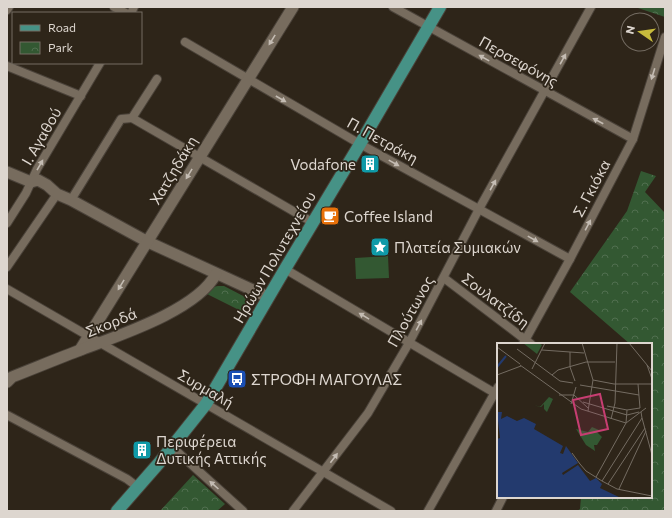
<svg xmlns="http://www.w3.org/2000/svg" width="672" height="518" font-family="Commissioner,sans-serif">
<defs>
<pattern id="park-crowns" width="20" height="18" patternUnits="userSpaceOnUse"><rect width="20" height="18" fill="#335832"/><path d="M2 6a3 3 0 1 1 6 0M12 15a3 3 0 1 1 6 0" fill="none" stroke="#506f4f"/></pattern>
</defs>
<rect width="100%" height="100%" fill="#2e2519"/>
<g fill="url(#park-crowns)">
<polygon points="635,7 665,7 665,17"/>
<polygon points="641,171 656,176 645,192 665,213 665,511 577,511 580,509 581,497 651,497 651,344 630,344 570,292 627,211"/>
<polygon points="218,286 224,286 249,299 243,312 205,293 213,287"/>
<polygon points="193,475 225,504 217,511 160,511"/>
</g>
<polygon fill="#335832" points="388,256 389,278 356,279 355,258"/>
<g fill="none" stroke-linecap="round" stroke-linejoin="round">
<defs>
<g id="street">
<polyline points="114,7 126,13"/>
<polyline points="393,7 633,139"/>
<polyline points="7,10 9,7"/>
<polyline points="131,13 134,7"/>
<polyline points="185,42 360,144 570,259"/>
<polyline points="7,66 81,96"/>
<polyline points="132,118 312,222"/>
<polyline points="71,200 121,119 132,118 157,79"/>
<polyline points="7,223 26,193 37,169 100,63"/>
<polyline points="7,267 57,194"/>
<polyline points="285,269 498,395"/>
<polyline points="444,278 531,344"/>
<polyline points="7,289 391,511"/>
<polyline points="523,344 570,259 633,139 665,37"/>
<polyline points="7,415 127,479 139,488"/>
<polyline points="172,447 243,511"/>
<polyline points="293,511 368,413 409,343 479,209 591,7"/>
<polyline points="428,511 498,387"/>
<polyline points="496,511 503,497"/>
</g>
<g id="secondary">
<polyline points="7,172 31,182 38,180 47,185 57,194 71,200 148,242 268,297"/>
<polyline points="80,350 293,7"/>
<path d="M7,382l5,-5c23,-9 47,-19 71,-28 37,-14 114,-39 133,-75"/>
</g>
<polyline id="primary" points="117,511 159,463 206,404 285,269 360,144 440,7"/>
</defs>
<use href="#street" stroke="#4a4239" stroke-width="10"/>
<use href="#secondary" stroke="#4a4239" stroke-width="13"/>
<use href="#primary" stroke="#4a4239" stroke-width="14"/>
<use href="#street" stroke="#776c5e" stroke-width="8"/>
<use href="#secondary" stroke="#776c5e" stroke-width="11"/>
<use href="#primary" stroke="#469286" stroke-width="12"/>
</g>
<defs><path id="oneway-solid" d="M-6-.8H1V-3.2L6.5 0L1 3.2V.8H-6Z"/></defs>
<g fill="#c4bcb3">
<use href="#oneway-solid" transform="translate(272 40) rotate(122)"/>
<use href="#oneway-solid" transform="translate(484 58) rotate(-151)"/>
<use href="#oneway-solid" transform="translate(563 59) rotate(-61)"/>
<use href="#oneway-solid" transform="translate(653 74) rotate(107)"/>
<use href="#oneway-solid" transform="translate(281 99) rotate(30)"/>
<use href="#oneway-solid" transform="translate(598 121) rotate(-152)"/>
<use href="#oneway-solid" transform="translate(394 163) rotate(29)"/>
<use href="#oneway-solid" transform="translate(40 165) rotate(-60)"/>
<use href="#oneway-solid" transform="translate(189 174) rotate(121)"/>
<use href="#oneway-solid" transform="translate(493 185) rotate(-61)"/>
<use href="#oneway-solid" transform="translate(588 225) rotate(-62)"/>
<use href="#oneway-solid" transform="translate(533 239) rotate(29)"/>
<use href="#oneway-solid" transform="translate(121 285) rotate(121)"/>
<use href="#oneway-solid" transform="translate(364 316) rotate(-149)"/>
<use href="#oneway-solid" transform="translate(419 325) rotate(-62)"/>
<use href="#oneway-solid" transform="translate(334 458) rotate(-53)"/>
<use href="#oneway-solid" transform="translate(214 485) rotate(-138)"/>
</g>
<defs>
<symbol id="building-square" viewBox="-11 -11 22 22"><rect x="-9" y="-9" width="18" height="18" rx="4" fill="#0f9aa8" stroke="#2e2519"/><path d="M-4-6H4V6H1V3H-1V6H-4ZM-2.5-4.3h1.7v1.8h-1.7ZM.8-4.3h1.7v1.8H.8ZM-2.5-1h1.7V.8h-1.7ZM.8-1h1.7V.8H.8Z" fill="#fff"/></symbol>
<symbol id="cafe-square" viewBox="-11 -11 22 22"><rect x="-9" y="-9" width="18" height="18" rx="4" fill="#e8710a" stroke="#2e2519"/><path d="M-5.5-4.5H6V0H3Q3 3.5 0 3.5H-2.5Q-5.5 3.5-5.5 0ZM3-3.2v2h1.7v-2ZM-6 4.5H4V6H-6Z" fill="#fff"/></symbol>
<symbol id="sight-square" viewBox="-11 -11 22 22"><rect x="-9" y="-9" width="18" height="18" rx="4" fill="#0f9aa8" stroke="#2e2519"/><path d="M0-6L1.8-2.2L6-1.7L2.9 1.2L3.7 5.4L0 3.3L-3.7 5.4L-2.9 1.2L-6-1.7L-1.8-2.2Z" fill="#fff"/></symbol>
<symbol id="bus-square" viewBox="-11 -11 22 22"><rect x="-9" y="-9" width="18" height="18" rx="4" fill="#1a4fb4" stroke="#2e2519"/><path d="M-5-6H5V4H4V6H2V4H-2V6H-4V4H-5ZM-3.5-4V0h7V-4ZM-3.5 1.2v1.5H-2V1.2ZM2 1.2v1.5H3.5V1.2Z" fill="#fff"/></symbol>
</defs>
<g fill-rule="evenodd">
<use href="#building-square" x="359" y="153" width="22" height="22"/>
<use href="#cafe-square" x="319" y="205" width="22" height="22"/>
<use href="#sight-square" x="369" y="236" width="22" height="22"/>
<use href="#bus-square" x="226" y="368" width="22" height="22"/>
<use href="#building-square" x="131" y="439" width="22" height="22"/>
</g>
<g text-anchor="middle" dominant-baseline="central" stroke-width="3.5" stroke-linejoin="round" paint-order="stroke">
<g font-size="15" fill="#ddd6cf" stroke="#2e2519">
<text transform="translate(519 61) rotate(29)">Περσεφόνης</text>
<text transform="translate(41 136) rotate(-60)">Ι. Αγαθού</text>
<text transform="translate(383 140) rotate(29)">Π. Πετράκη</text>
<text transform="translate(173 170) rotate(-59)">Χατζηδάκη</text>
<text transform="translate(591 188) rotate(-62)">Σ. Γκιόκα</text>
<text transform="translate(274 257) rotate(-60)">Ηρώων Πολυτεχνείου</text>
<text transform="translate(496 300) rotate(37)">Σουλατζίδη</text>
<text transform="translate(410 311) rotate(-61)">Πλούτωνος</text>
<text transform="translate(111 322) rotate(-22)">Σκορδά</text>
<text transform="translate(206 388) rotate(30)">Συρμαλή</text>
</g>
<g font-size="15" fill="#ddd6cf" stroke="#2e2519" text-anchor="start">
<text x="356" y="164" text-anchor="end">Vodafone</text>
<text x="344" y="216">Coffee Island</text>
<text x="394" y="247">Πλατεία Συμιακών</text>
<text x="251" y="379">ΣΤΡΟΦΗ ΜΑΓΟΥΛΑΣ</text>
<text x="156" y="441">Περιφέρεια<tspan x="156" dy="17">Δυτικής Αττικής</tspan></text>
</g>
</g>
<g transform="translate(497 343)">
<rect width="155" height="155" fill="#2e2519"/>
<path d="M52,54l4,2 -6,13 -3,-3v-5l-3,3 -7,-2 6,2z" fill="#335832"/>
<path d="M26,0h16l3,2 -5,9z" fill="#335832"/>
<path d="M95,84l7,3 -2,2 5,5 -5,8h-3l1,6 -9,-6 -10,-16 12,3z" fill="#335832"/>
<path d="M0,69h5l-1,7 6,-3 10,5 7,-3 12,6 -2,5 29,17 -3,7 3,1 3,-8 12,17 -16,10 1,2 15,-10 12,16 6,-3 6,6 -2,4 21,10h-124v-59l3,-1z" fill="#233a6e"/>
<path fill="none" stroke="#233a6e" stroke-width="2" d="M0,24l9,-11"/>
<path fill="none" stroke="#746c62" stroke-width="1" d="M85,0l11,37 -5,31M132,0l23,28M0,4l23,17M20,6l43,32 13,2M45,7l42,3M73,9v15l5,14M23,22l61,44 45,14 20,-15M150,22l5,14M35,26l13,-26M0,32l24,-9M55,32l6,-5 28,-8h29M96,37l21,4h38M141,41l2,24M83,42l59,10M62,52h15l14,13M86,59l44,13 12,-3M74,61l5,-17M110,63l20,4 13,-2M145,75l10,37M114,76l4,-16 2,-60M129,80l1,-13M75,110l8,11M83,121l6,7 16,10 40,-63 -1,-6M99,134l30,-54M105,138l15,8 35,7M111,141l37,-56M122,146l27,-58"/>
<path fill="#c73e72" fill-opacity="0.15" stroke="#c73e72" stroke-width="2" d="M103,51l8,35 -27,6 -8,-35z"/>
<rect width="155" height="155" fill="none" stroke="#ddd6cf" stroke-width="2"/>
</g>
<rect width="672" height="518" fill="none" stroke="#ddd6cf" stroke-width="16"/>
<rect x="12" y="12" width="130" height="52" fill="#2e2519" stroke="#746c62"/>
<rect x="20" y="25" width="20" height="6" fill="#469286" stroke="#746c62"/>
<text x="48" y="32" font-size="12" fill="#ddd6cf">Road</text>
<rect x="20" y="42" width="20" height="12" fill="url(#park-crowns)" stroke="#746c62"/>
<text x="48" y="52" font-size="12" fill="#ddd6cf">Park</text>
<g transform="translate(640 32) rotate(283)"><circle r="19" fill="#2e2519" stroke="#746c62"/>
<path d="M0-3L7 15L0 10L-7 15Z" fill="#c7bb3c"/>
<text y="-6" font-size="11" font-weight="bold" text-anchor="middle" fill="#ddd6cf">N</text>
</g>
</svg>
